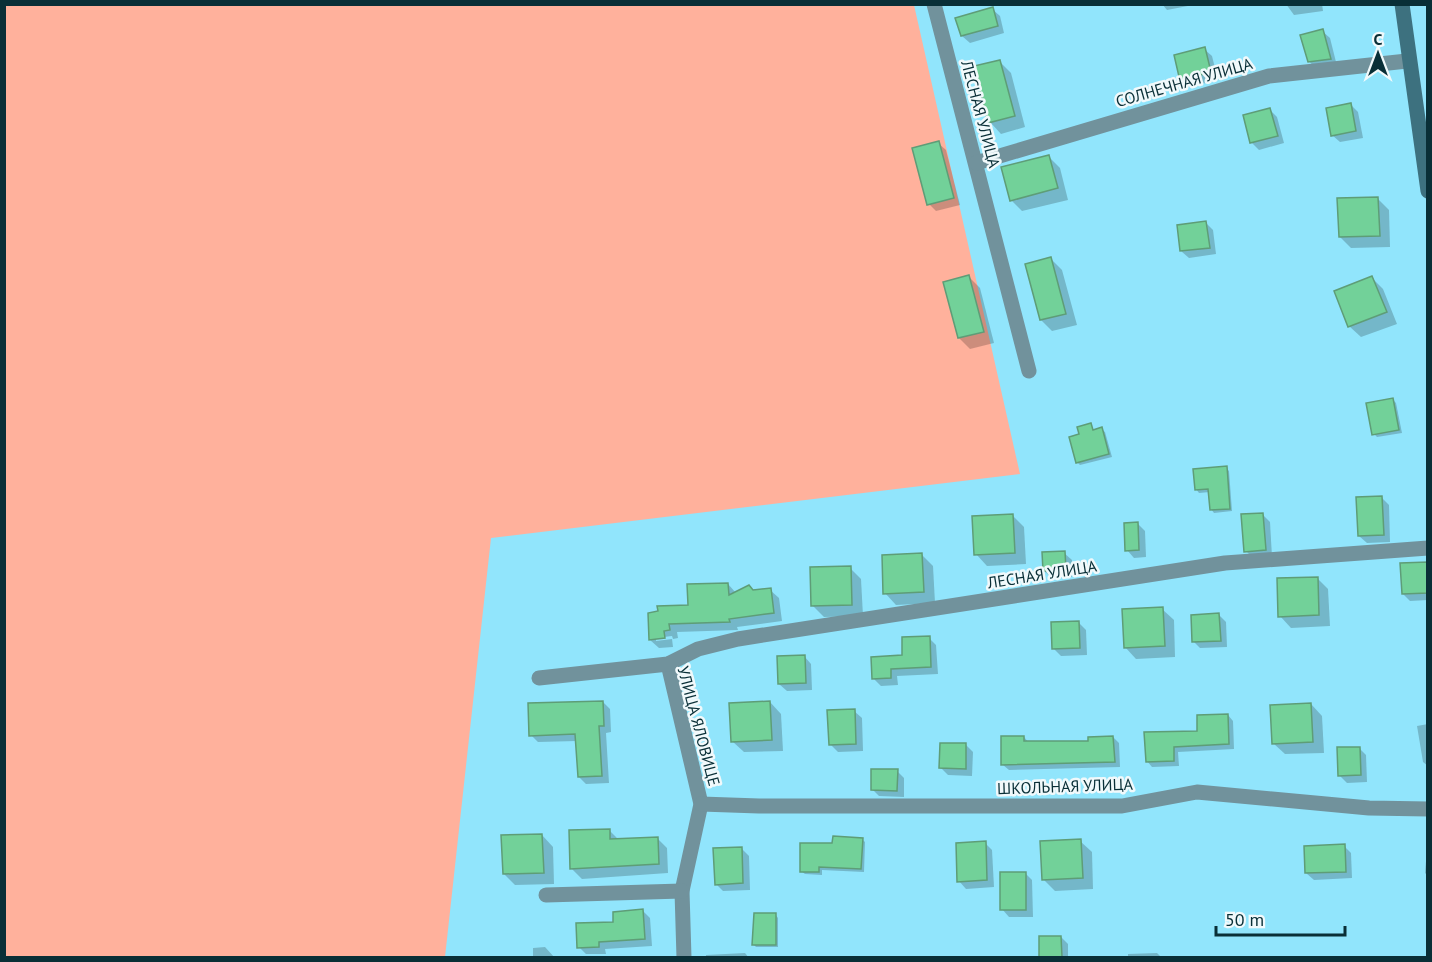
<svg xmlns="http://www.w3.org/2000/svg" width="1432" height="962" font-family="'PT Sans',sans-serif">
<rect width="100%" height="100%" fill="#91e5fc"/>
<polygon fill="#ffb19c" points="5,5 914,5 1020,474 491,538 445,957 5,958"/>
<g fill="#0003">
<polygon points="1162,4 1192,4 1193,5 1167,10"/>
<polygon points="1286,4 1322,4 1323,11 1294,15"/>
<polygon points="992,9 1000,16 1004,33 970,43 962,36"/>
<polygon points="1322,31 1330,38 1337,66 1316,69 1309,61"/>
<polygon points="1204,49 1212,56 1218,80 1189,87 1182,80"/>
<polygon points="999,61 1011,73 1025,127 1001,134 990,122"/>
<polygon points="1351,105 1358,112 1363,138 1340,142 1332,135"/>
<polygon points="1270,110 1277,117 1284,143 1259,150 1252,143 1245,116"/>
<polygon points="938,143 946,150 960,205 936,211 929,204"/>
<polygon points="1048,156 1060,168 1068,200 1022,211 1011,200"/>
<polygon points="1377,198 1389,210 1390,247 1351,248 1340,237"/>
<polygon points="1206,223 1213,230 1216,254 1189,258 1181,251"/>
<polygon points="1051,259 1062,270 1077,325 1052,331 1041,320"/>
<polygon points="969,277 980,288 994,343 970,349 959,338"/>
<polygon points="1372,278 1383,289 1397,324 1361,337 1349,326"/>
<polygon points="1393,400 1396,403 1402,433 1377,437 1374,434"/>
<polygon points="1090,425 1094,431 1101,429 1105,432 1112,457 1080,465 1077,462 1081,435"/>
<polygon points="1226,468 1229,471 1232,511 1214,513 1211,509 1210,492 1199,493 1196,489"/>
<polygon points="1382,498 1389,505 1390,542 1367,543 1359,536"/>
<polygon points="1262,514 1270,522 1272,557 1253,558 1246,551"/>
<polygon points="1013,516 1024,527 1026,564 987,566 976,554"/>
<polygon points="1138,524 1145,531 1146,557 1134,558 1127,550"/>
<polygon points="1064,553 1072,560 1072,577 1052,578 1044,571"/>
<polygon points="922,555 933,566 935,603 896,605 885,593"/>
<polygon points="1428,564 1428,600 1410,601 1403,594"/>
<polygon points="850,568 861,579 863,616 824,617 813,606"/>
<polygon points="1317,578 1328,589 1330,626 1291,628 1280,616"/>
<polygon points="728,584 736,593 770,590 779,598 782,621 737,627 738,630 677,632 678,638 673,639 672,636 656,638 656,641 672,639 673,647 659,648 650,640 649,614 689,606"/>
<polygon points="1162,609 1174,620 1175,657 1136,659 1125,647"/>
<polygon points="1219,615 1226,622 1227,647 1200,648 1193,641"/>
<polygon points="1079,623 1086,630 1087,655 1061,656 1054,649"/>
<polygon points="929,638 936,645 938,674 897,676 898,685 881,686 874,679"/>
<polygon points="804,656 811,664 812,690 787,691 779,684"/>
<polygon points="603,702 610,709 611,732 606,733 609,783 586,784 579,777 577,741 538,742 531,735"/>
<polygon points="770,702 781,714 783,751 744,752 732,741"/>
<polygon points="1311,704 1322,716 1324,753 1285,754 1273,743"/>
<polygon points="854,711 862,718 863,751 838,752 830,744"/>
<polygon points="1228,715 1233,721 1234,749 1178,752 1179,766 1152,767 1147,761"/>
<polygon points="1428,724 1428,766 1423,762 1417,726"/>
<polygon points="1024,737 1029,743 1090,743 1113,737 1119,743 1120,767 1009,770 1003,765"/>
<polygon points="966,745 973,752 972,776 948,775 941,768"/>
<polygon points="1359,748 1366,755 1367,782 1347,783 1340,776"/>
<polygon points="897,771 904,778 904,797 879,796 872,789"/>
<polygon points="609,830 619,840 657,838 667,848 668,873 582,879 572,869"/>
<polygon points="542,835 553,847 554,884 515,885 504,874"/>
<polygon points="862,839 865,842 864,872 822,870 822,875 805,874 801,871 834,845"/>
<polygon points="1080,841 1092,852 1093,889 1055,891 1043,879"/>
<polygon points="985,843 992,850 994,887 966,889 959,881"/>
<polygon points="1344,846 1351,853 1352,878 1314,880 1306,873"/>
<polygon points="741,848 749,856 750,890 723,891 716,884"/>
<polygon points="1426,861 1428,861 1428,876 1425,873"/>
<polygon points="1025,873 1032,880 1033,917 1009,917 1002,909"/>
<polygon points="643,911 650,918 652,946 605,949 606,954 586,954 579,947 615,923"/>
<polygon points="775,914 778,918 778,947 756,947 753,944"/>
<polygon points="1061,937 1068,944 1068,958 1041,958 1040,938"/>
<polygon points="545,947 555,958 525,958 533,957 533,948"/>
<polygon points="745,953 749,958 706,958 706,955"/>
<polygon points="1157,953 1162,958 1128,958 1128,954"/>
</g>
<g fill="#72d199" stroke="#5e9d77" stroke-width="1.5">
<polygon points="993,7 998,26 961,36 955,18"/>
<polygon points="1323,29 1331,59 1308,62 1300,35"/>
<polygon points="1205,47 1211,72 1180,81 1174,55"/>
<polygon points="1000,60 1015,116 988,123 974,66"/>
<polygon points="1351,103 1356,131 1331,136 1326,108"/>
<polygon points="1270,108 1278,136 1250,143 1243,115"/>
<polygon points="939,141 954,198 927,205 912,148"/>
<polygon points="1049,155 1058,188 1010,201 1001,167"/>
<polygon points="1378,197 1380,236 1339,237 1337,198"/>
<polygon points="1206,221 1210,248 1180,251 1177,225"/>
<polygon points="1051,257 1066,314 1040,320 1025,264"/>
<polygon points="969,275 984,332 958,338 943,282"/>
<polygon points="1372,276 1387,312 1348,327 1334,291"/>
<polygon points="1393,398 1399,430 1372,435 1366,403"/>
<polygon points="1091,423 1093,430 1102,427 1109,454 1076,463 1069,437 1079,434 1077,427"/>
<polygon points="1227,466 1230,509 1210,510 1208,489 1195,490 1193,469"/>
<polygon points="1382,496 1384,535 1358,536 1356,497"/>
<polygon points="1263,513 1266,550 1244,552 1241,514"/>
<polygon points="1013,514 1015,553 974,555 972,516"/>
<polygon points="1138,522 1139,550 1125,551 1124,523"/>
<polygon points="1065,551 1066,571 1043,571 1042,552"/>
<polygon points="922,553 924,592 883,594 882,555"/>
<polygon points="1428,562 1428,593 1402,594 1400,563"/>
<polygon points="851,566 852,605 811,606 810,567"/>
<polygon points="1318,577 1319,615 1278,617 1277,578"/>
<polygon points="728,583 729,595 749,585 753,590 771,588 774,613 729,619 730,622 669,624 670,630 664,631 665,638 649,640 648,613 658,611 657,606 688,605 687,584"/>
<polygon points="1163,607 1165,646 1124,648 1122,609"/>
<polygon points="1219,613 1221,641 1192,642 1191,615"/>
<polygon points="1079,621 1080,648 1052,649 1051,622"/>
<polygon points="930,636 931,667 891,669 891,678 872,679 871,657 902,655 902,637"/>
<polygon points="805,655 806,683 778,684 777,656"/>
<polygon points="603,701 604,726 599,726 602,776 578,777 575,734 529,736 528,703"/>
<polygon points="770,701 772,740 731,742 729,703"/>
<polygon points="1311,703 1313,742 1272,744 1270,705"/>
<polygon points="855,709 856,744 829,745 827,710"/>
<polygon points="1228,714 1229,744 1174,747 1174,761 1146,762 1144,732 1197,731 1197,715"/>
<polygon points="1001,736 1024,736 1024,741 1088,741 1088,737 1113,736 1115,762 1001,765"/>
<polygon points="940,743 966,743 966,769 939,768"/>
<polygon points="1337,747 1360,747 1361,775 1338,776"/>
<polygon points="871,769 898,769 897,791 871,790"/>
<polygon points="610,829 610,839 658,837 659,864 570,869 569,830"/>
<polygon points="542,834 544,873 503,874 501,835"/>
<polygon points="833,836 863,838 861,869 819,867 819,872 800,872 800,843 832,843"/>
<polygon points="1081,839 1083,878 1042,880 1040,841"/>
<polygon points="986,841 987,880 957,882 956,843"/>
<polygon points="1345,844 1346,872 1305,873 1304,846"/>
<polygon points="742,847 743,883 715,885 713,848"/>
<rect x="1000" y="872" width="26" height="38"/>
<polygon points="643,909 645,939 599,942 599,947 577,948 576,923 613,922 613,912"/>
<polygon points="754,913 776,913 776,945 752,945"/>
<polygon points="1039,936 1061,936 1062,957 1039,957"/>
</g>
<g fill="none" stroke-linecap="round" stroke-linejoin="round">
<g stroke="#71929c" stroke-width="15">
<polyline points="934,4 1029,371"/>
<polyline points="976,163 1269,76 1407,61"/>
<polyline points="668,664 701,804 682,891 684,958"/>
<polyline points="539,678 668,664 698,649 738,639 1225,563 1428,548"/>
<polyline points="701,804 759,806 1122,806 1197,792 1369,808 1428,809"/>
<polyline points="546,895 682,891"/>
</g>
<polyline stroke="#3d717f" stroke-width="15" points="1402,4 1428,191"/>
</g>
<g text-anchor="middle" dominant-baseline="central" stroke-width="5" stroke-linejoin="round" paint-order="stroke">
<g font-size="16" fill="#092f37" stroke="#f1f9fb">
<text transform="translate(1184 82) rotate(-16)">СОЛНЕЧНАЯ УЛИЦА</text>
<text transform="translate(981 114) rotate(75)">ЛЕСНАЯ УЛИЦА</text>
<text transform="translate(1042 574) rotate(-9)">ЛЕСНАЯ УЛИЦА</text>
<text transform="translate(699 726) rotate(75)">УЛИЦА ЯЛОВИЦЕ</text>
<text transform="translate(1065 786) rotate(-2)">ШКОЛЬНАЯ УЛИЦА</text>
</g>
</g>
<rect width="1432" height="962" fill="none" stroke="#092f37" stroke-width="12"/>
<g transform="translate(1378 54)" stroke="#f1f9fb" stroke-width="4.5" paint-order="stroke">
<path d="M0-4.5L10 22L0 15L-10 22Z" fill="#092f37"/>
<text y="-9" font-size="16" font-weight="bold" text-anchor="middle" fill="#092f37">С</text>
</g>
<path d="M1216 926v9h129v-9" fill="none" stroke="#092f37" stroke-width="3"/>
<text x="1225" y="926" font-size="18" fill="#092f37" stroke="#f1f9fb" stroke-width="4.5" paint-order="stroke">50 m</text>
</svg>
